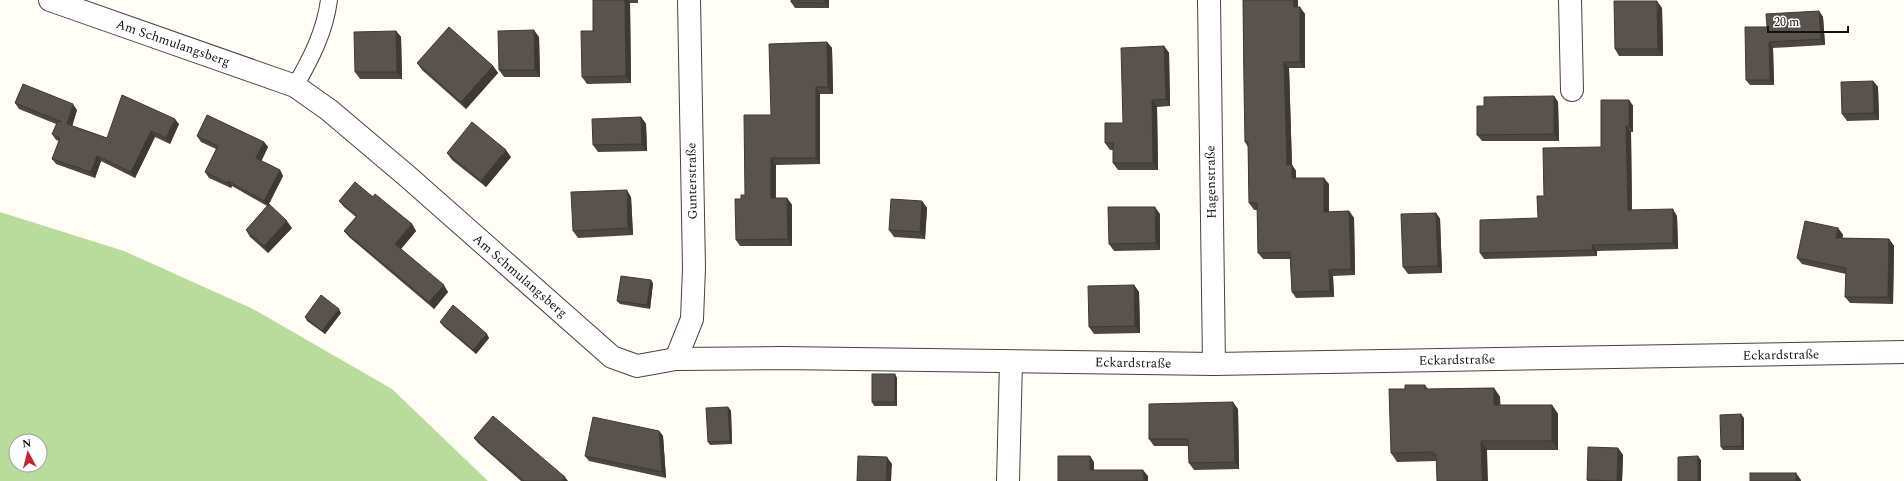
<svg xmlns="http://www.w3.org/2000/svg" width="1904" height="481" font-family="Spectral,serif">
<rect width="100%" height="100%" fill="#fffdf5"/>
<path fill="#b9dc9c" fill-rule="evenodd" d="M0,212l124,39 129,58 139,80 96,92h-488zM16,441h24v24h-24z"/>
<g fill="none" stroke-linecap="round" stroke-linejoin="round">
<defs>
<path id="lane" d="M295,86c16,-27 30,-55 34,-86"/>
<g id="street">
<polyline points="50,0 295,86 329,110 407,176 612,357 637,366 676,359 782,358 1214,364 1904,352"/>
<polyline points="1209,0 1214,364"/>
<polyline points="1570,0 1572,90"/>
<polyline points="676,359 692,319 694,268 689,0"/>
<polyline points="1008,481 1011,362"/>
</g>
</defs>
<use href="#lane" stroke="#444" stroke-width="18"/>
<use href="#street" stroke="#444" stroke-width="24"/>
<use href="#lane" stroke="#fff" stroke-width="16"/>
<use href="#street" stroke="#fff" stroke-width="22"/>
</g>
<g fill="#4d4742">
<polygon points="593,0 638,0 638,3 630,3 631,83 587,84 582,77 593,31"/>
<polygon points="829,0 829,8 795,8 791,2"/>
<polygon points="1243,0 1298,0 1298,7 1305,14 1305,68 1289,68 1292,165 1296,171 1296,178 1329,184 1329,212 1349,211 1354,218 1355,275 1333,276 1334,297 1296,298 1292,292 1290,259 1263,259 1258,253 1257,210 1254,210 1249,203 1248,147 1245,142"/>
<polygon points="1662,8 1663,56 1619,56 1615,49"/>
<polygon points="1819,11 1823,17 1825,45 1773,48 1774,85 1750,85 1746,80 1767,27"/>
<polygon points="396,31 401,37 402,79 360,79 355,72"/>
<polygon points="539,37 540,77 504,77 499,70"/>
<polygon points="827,42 832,48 833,94 820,94 820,164 776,165 776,198 787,198 792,205 792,246 740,246 736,240 741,199 745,195 771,115"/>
<polygon points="1164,46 1169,53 1170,106 1157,107 1158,170 1118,170 1113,163 1113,150 1110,150 1105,143 1123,123"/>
<polygon points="417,63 493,66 498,73 466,109 422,70"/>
<polygon points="1873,81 1878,87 1879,120 1847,121 1842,114"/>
<polygon points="1554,96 1558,102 1559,141 1482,141 1477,135 1484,106"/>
<polygon points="1629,100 1633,106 1633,132 1631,132 1632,210 1677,216 1678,249 1597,251 1597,256 1484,259 1480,253 1538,218 1544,196 1601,147"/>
<polygon points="15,103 77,110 72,126 107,138 179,124 170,144 155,137 135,178 101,161 95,178 56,164 52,159 59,141 56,140 52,134 56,124 19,109"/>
<polygon points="641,117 646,124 647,151 598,152 593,145"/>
<polygon points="197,136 264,142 268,147 261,161 280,170 283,176 268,205 292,228 268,253 250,237 246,230 267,206 232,186 231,188 209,178 205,172 216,149 201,142"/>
<polygon points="447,153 511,157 486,187 452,160"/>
<polygon points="373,197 412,224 416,231 401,249 448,292 434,309 349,237 344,231 356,217 344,207 339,201"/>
<polygon points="631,197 633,235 578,238 573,231"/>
<polygon points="922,201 927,208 925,239 894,237 889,230"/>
<polygon points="1436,213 1440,219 1442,273 1408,274 1403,267"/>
<polygon points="1160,214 1160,250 1114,251 1109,244"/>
<polygon points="1838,228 1843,235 1842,238 1889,239 1894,246 1893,304 1850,303 1845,297 1846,274 1802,264 1797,258"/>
<polygon points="653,283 650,309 620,304 617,301"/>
<polygon points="1134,285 1139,292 1140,333 1094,334 1089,327"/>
<polygon points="341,313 325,334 307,321 305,317"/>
<polygon points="440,322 489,338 476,354 443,326"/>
<polygon points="897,378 897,406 874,406 872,402"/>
<polygon points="1425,385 1428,389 1494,388 1500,397 1500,405 1552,405 1558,414 1558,450 1487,450 1436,461 1397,462 1391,453 1405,389"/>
<polygon points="728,407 731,411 732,444 710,445 708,442"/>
<polygon points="1238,409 1239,469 1194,470 1189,463 1188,446 1154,446 1149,439"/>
<polygon points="1744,418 1744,450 1723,450 1721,447"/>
<polygon points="659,431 663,436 666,478 589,461 585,456"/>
<polygon points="474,438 568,481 521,481 478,443"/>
<polygon points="1618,448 1623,455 1622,481 1588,481 1587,480"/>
</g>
<g fill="#3f3936">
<polygon points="625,0 628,0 630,3 631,83 626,76"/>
<polygon points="825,0 829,0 829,8 825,3"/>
<polygon points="1293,0 1298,0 1298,14 1294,7"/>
<polygon points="1657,1 1662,8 1663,56 1658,49"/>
<polygon points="1300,7 1305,14 1305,68 1300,62"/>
<polygon points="1819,11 1823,17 1825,45 1821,39"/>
<polygon points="534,30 539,37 540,77 535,70"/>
<polygon points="396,31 401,37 402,79 397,72"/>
<polygon points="827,42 832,48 833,94 828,87"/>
<polygon points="1769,42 1773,48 1774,85 1770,80"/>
<polygon points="1164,46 1169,53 1170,106 1166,99"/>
<polygon points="1284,62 1289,68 1292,168 1292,165 1296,171 1296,184 1292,178 1287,165"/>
<polygon points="493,66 498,73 466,109 461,102"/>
<polygon points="1873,81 1878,87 1879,120 1874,113"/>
<polygon points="816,87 820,94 820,164 816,158"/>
<polygon points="1554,96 1558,102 1559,141 1554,134"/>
<polygon points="1152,100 1157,107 1158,170 1153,163"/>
<polygon points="1629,100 1633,106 1633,132 1629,126"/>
<polygon points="73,104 77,110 71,130 67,124"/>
<polygon points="641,117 646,124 647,151 642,144"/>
<polygon points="175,119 179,124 170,144 166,138"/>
<polygon points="1626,126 1631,132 1632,217 1628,210"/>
<polygon points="151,131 155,137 135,178 131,172"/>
<polygon points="264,142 268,147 260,164 256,158"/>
<polygon points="506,150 511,157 486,187 481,181"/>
<polygon points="97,156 101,161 95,178 91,172"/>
<polygon points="771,158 776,165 775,205 771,198"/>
<polygon points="280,170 283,176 268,206 264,201"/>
<polygon points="1324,178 1329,184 1329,219 1324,212"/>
<polygon points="228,181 232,186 231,188 227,183"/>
<polygon points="627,190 631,197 633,235 628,228"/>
<polygon points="787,198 792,205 792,246 788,239"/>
<polygon points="922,201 927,208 925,239 920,232"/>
<polygon points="1155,207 1160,214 1160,250 1156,243"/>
<polygon points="1673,209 1677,216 1678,249 1673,243"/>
<polygon points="1349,211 1354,218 1355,275 1351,269"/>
<polygon points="1436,213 1440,219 1442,273 1438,266"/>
<polygon points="287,221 292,228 268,253 264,246"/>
<polygon points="412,224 416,231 400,250 395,244"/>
<polygon points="1838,228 1843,235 1841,245 1836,238"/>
<polygon points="1889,239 1894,246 1893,304 1888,297"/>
<polygon points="1592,245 1597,251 1597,256 1593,250"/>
<polygon points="1329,270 1333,276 1334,297 1330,291"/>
<polygon points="651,280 653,283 650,309 647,305"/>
<polygon points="444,285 448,292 434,309 429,302"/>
<polygon points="1134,285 1139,292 1140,333 1135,326"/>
<polygon points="339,309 341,313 325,334 322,331"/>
<polygon points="487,334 489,338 476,354 473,350"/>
<polygon points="895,374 897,378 897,406 895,402"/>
<polygon points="1494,388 1500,397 1501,414 1494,405"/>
<polygon points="1233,402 1238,409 1239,469 1235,462"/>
<polygon points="1552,405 1558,414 1558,450 1552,441"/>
<polygon points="728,407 731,411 732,444 730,441"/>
<polygon points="1741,414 1744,418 1744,450 1742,446"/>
<polygon points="659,431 663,436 666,478 662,472"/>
<polygon points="1481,441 1487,450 1488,481 1482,481"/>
<polygon points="1618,448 1623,455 1622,481 1617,481"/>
<polygon points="1090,456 1094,462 1094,476 1090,470"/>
<polygon points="1698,456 1701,460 1701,481 1698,481"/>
<polygon points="887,457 892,464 891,481 886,481"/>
<polygon points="1143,470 1148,476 1148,481 1144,481"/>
<polygon points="1796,473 1801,480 1801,481 1796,481"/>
<polygon points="565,477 568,481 562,481"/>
</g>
<g fill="#5a524d" stroke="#3f3936">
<polygon points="593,0 625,0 626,76 582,77 581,31 593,31"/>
<polygon points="791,0 825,0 825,3 791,2"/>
<polygon points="1243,0 1293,0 1294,7 1300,7 1300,62 1284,62 1287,165 1292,165 1292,178 1324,178 1324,212 1349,211 1351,269 1329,270 1330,291 1292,292 1290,252 1258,253 1257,203 1249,203 1248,142 1245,142 1244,85"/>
<polygon points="1614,1 1657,1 1658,49 1615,49"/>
<polygon points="1819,11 1821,39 1769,42 1770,80 1746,80 1745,27 1767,27 1766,14"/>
<polygon points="449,27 493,66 461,102 417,63"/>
<polygon points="534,30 535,70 499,70 498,31"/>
<polygon points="396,31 397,72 355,72 354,32"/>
<polygon points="827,42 828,87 816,87 816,158 771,158 771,198 787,198 788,239 736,240 735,199 741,199 741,195 745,195 744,115 771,115 769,44"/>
<polygon points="1164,46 1166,99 1152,100 1153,163 1113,163 1113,143 1105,143 1105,123 1123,123 1121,48"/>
<polygon points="1873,81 1874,113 1842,114 1841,82"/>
<polygon points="23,84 73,104 67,124 107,138 122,95 175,119 166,138 151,131 131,172 97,156 91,172 52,159 60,138 52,134 58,121 62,122 15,103"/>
<polygon points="1554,96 1554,134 1477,135 1477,106 1484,106 1484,97"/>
<polygon points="1601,100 1629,100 1629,126 1626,126 1628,210 1673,209 1673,243 1592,245 1593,250 1480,253 1480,220 1538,218 1537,196 1544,196 1543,148 1601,147"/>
<polygon points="207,115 264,142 256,158 280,170 264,201 228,181 227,183 205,172 218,146 197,136"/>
<polygon points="641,117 642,144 593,145 592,119"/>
<polygon points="472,122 506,150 481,181 447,153"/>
<polygon points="355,182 373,197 375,194 412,224 395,244 444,285 429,302 344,231 357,216 339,201"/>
<polygon points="627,190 628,228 573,231 571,192"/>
<polygon points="891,199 922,201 920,232 889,230"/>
<polygon points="269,204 287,221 264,246 246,230"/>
<polygon points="1108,207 1155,207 1156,243 1109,244"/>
<polygon points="1436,213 1438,266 1403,267 1401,214"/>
<polygon points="1805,221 1838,228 1836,238 1889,239 1888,297 1845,297 1846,268 1797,258"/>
<polygon points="621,276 651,280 647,305 617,301"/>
<polygon points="1134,285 1135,326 1089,327 1088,286"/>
<polygon points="321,295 339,309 322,331 305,317"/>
<polygon points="453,305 487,334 473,350 440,322"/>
<rect x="872" y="374" width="23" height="28"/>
<polygon points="1405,385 1425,385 1425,389 1494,388 1494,405 1552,405 1552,441 1481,441 1482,481 1437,481 1436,454 1433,455 1433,452 1391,453 1389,389 1405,389"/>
<polygon points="1233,402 1235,462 1189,463 1188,439 1149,439 1149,404"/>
<polygon points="728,407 730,441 708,442 706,408"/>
<polygon points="1741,414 1742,446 1721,447 1720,415"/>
<polygon points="493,416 565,477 562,481 524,481 474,438"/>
<polygon points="593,417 659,431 662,472 585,456"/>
<polygon points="1588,447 1618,448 1617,481 1587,480"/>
<polygon points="858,456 887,457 886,481 857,481"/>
<polygon points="1058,456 1090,456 1090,470 1143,470 1144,481 1058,481"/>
<polygon points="1698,456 1698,481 1678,481 1678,457"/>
<rect x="1750" y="473" width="46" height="8"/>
</g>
<g text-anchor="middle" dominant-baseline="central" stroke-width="4" stroke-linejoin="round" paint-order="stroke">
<g font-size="13" fill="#111" stroke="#fff">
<text transform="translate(173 43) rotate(19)">Am Schmulangsberg</text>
<text transform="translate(692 181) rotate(-91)">Gunterstraße</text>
<text transform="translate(1211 182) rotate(-91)">Hagenstraße</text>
<text transform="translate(520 276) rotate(41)">Am Schmulangsberg</text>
<text transform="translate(1781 355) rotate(-1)">Eckardstraße</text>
<text transform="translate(1457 360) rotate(-1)">Eckardstraße</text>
<text transform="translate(1133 363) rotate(1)">Eckardstraße</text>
</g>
</g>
<g transform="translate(28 453) rotate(353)"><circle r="19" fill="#ffffff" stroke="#a0a0a0"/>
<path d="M0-3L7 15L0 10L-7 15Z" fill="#c4262e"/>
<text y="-6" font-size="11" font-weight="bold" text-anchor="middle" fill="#111111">N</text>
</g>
<path d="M1768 26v6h80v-6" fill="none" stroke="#111111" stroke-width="2"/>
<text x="1774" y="26" font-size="12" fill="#111111" stroke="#ffffff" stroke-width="3" paint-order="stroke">20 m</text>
</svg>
